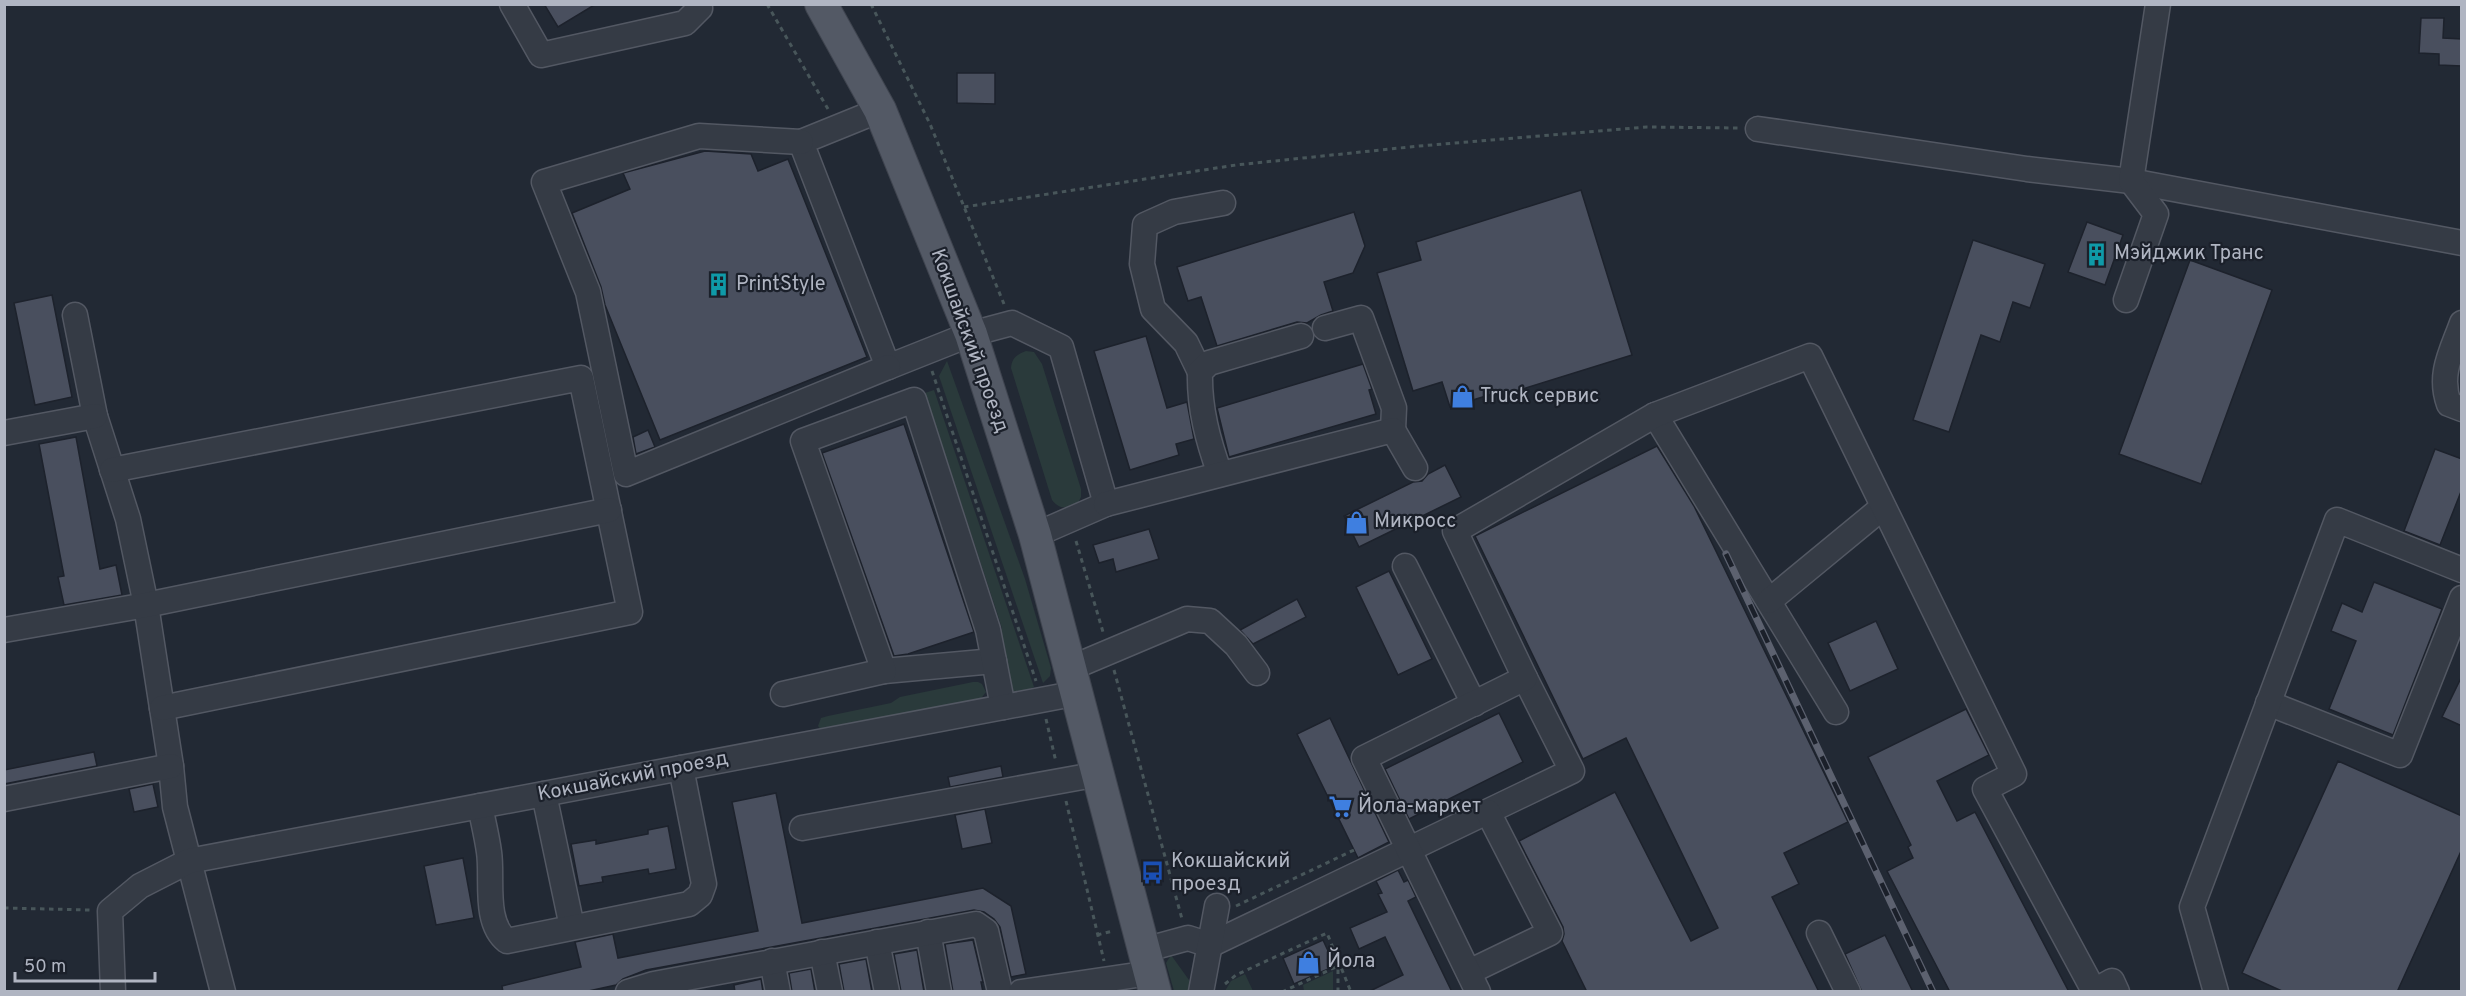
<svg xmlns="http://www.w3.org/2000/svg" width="2466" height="996" font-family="Overpass,sans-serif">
<rect width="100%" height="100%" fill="#222934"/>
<g fill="#2a3a3b">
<path d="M1026,351l8,1 8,12 39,125v8l-4,8c-12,3 -17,5 -25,-5l-41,-132c1,-10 5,-13 15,-17z"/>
<polygon points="947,361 1025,579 1051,668 1050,676 1043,683 939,376"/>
<polygon points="934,390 1034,687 1026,691 1013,692 1009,689 994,644 1002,628 925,393"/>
<polygon points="973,682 978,682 982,684 986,692 979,701 821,730 818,726 821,718 828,716 891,703 900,697"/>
<polygon points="1171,955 1194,987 1193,991 1174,991 1166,963"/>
<polygon points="1333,971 1333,991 1304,991 1303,985"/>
<polygon points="1245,974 1253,991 1225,991 1231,981"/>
</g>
<g fill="#494f5e" stroke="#1d222c" stroke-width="1.5">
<polygon points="544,4 596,4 558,27"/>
<polygon points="2421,18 2444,18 2443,38 2462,39 2462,66 2439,65 2439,54 2419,53"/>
<polygon points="957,73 995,73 995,104 957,103"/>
<polygon points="705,151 751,154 758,171 788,159 867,357 660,440 605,305 601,287 572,213 630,189 623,173"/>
<polygon points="1581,190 1632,355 1500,396 1499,392 1450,407 1442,382 1413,391 1377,273 1421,260 1416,242"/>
<polygon points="1354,212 1365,246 1353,273 1324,282 1333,311 1321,315 1307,323 1297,322 1217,346 1201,297 1188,301 1177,267"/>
<polygon points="2087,222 2123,235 2105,285 2068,272"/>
<polygon points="1973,240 2045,264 2030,308 2013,302 2000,342 1981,335 1949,432 1913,420"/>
<polygon points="2190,260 2272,290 2201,484 2119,454"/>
<polygon points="52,295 72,397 35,405 14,303"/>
<polygon points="1146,336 1167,408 1187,402 1194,439 1176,444 1179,455 1130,470 1094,351"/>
<polygon points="1363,364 1372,389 1369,390 1376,414 1229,457 1217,408"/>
<polygon points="904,424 974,632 908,654 894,656 822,453"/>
<polygon points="648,430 655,447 636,454 633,437"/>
<polygon points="76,437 100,569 116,565 122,595 64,605 58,577 64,576 39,444"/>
<polygon points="1657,446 1694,506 1848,822 1784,853 1799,884 1772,897 1819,992 1587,992 1562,941 1564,934 1563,927 1519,841 1615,792 1691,941 1718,928 1626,738 1583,759 1475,536"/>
<polygon points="2435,449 2462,459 2462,489 2440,545 2404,531"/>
<polygon points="1445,465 1461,497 1359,547 1344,516 1413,482 1422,481 1428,474"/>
<polygon points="1149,529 1159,559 1116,572 1113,559 1099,563 1093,545"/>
<polygon points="1389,571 1432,659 1398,675 1356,587"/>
<polygon points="2374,582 2442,609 2393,735 2329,709 2356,641 2331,631 2342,603 2362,612"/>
<polygon points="1297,599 1306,617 1253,644 1240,630"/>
<polygon points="1876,621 1898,669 1850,691 1828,643"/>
<polygon points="2462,676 2462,726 2442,717"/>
<polygon points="1966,709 1989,755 1937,781 1957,821 1975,812 2069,992 1950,992 1887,871 1913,858 1908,847 1911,845 1868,757"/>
<polygon points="1499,713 1523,762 1409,819 1385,769"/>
<polygon points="1330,718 1389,842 1358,858 1297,734"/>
<polygon points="94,752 97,766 4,784 4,770"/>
<polygon points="2338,761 2462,816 2462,849 2397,992 2284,992 2242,973"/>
<polygon points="1001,766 1003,777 950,787 948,777"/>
<polygon points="153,784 158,807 134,812 129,789"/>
<polygon points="776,793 802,923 983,888 1011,906 1026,974 1011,977 1000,927 994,919 984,912 974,910 646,970 623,979 616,985 584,992 503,992 502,986 581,967 575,942 613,934 618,958 758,931 732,802"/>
<polygon points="985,809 992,843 962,849 955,815"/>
<polygon points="668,826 676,869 649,874 648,869 602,877 603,882 579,886 571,844 596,840 596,844 648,834 648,830"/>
<polygon points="463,858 474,918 436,925 424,866"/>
<polygon points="1398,870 1404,882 1408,880 1416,897 1408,901 1452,992 1368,992 1403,975 1385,937 1359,949 1350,928 1387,912 1378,894 1382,893 1376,881"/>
<polygon points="1885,935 1913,992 1862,992 1845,954"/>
<polygon points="973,940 983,982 981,982 983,992 953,992 945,944"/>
<polygon points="1323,940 1335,966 1294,984 1283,958"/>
<polygon points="917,950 924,992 901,992 894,954"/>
<polygon points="866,959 872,992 844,992 839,964"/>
<polygon points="811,969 815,992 792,992 789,973"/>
<polygon points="761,979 763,992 735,992 734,985"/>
</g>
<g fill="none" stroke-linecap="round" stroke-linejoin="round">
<defs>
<g id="minor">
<polyline points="512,4 541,55 685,23 700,8 699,4"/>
<polyline points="880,110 801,142 888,367 971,334 1012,323 1061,347 1106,504 1035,535"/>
<polyline points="1758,129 2027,169 2131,181 2462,243"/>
<polyline points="801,142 699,136 544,182 588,292 626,474 888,367"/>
<polyline points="2126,300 2156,214 2131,181 2158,4"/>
<polyline points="75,315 95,416 128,519 146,605 171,766 175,807 223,992"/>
<path d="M2462,323c-10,28 -24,51 -13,81l13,5"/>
<polyline points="1325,328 1361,318 1394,408 1393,430"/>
<polyline points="1200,372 1186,343 1153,309 1142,264 1145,225 1174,212 1223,203"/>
<polyline points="1655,415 1836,712"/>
<polyline points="4,433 95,416"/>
<polyline points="112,470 581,378 630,612 162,708"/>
<path d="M1220,474c-12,-33 -21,-66 -20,-102l9,-9 92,-27"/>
<polyline points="1106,504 1393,430 1415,468"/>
<polyline points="1405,566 1474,704"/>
<polyline points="1769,601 1883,507"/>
<polyline points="4,630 146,605 609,510"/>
<polyline points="1071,668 1187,619 1210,621 1236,645 1257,673"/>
<polyline points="884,671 994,661"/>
<polyline points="783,694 884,671 803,441 914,400 988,630 1003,707"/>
<polyline points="2268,703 2400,755 2462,598"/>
<polyline points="544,794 572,927"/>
<polyline points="4,799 171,766"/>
<path d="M480,806c3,15 7,31 9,46 4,26 -6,70 18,89l182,-37 11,-9 4,-11 -23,-116"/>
<polyline points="802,828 1099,774"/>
<polyline points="928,932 939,992"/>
<polyline points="1819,933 1848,992"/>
<polyline points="877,942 887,992"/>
<polyline points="1144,950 1188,938 1210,945 1572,771 1525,678"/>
<polyline points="822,952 830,992"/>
<polyline points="772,961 778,992"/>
<polyline points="1469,972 1550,933 1488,812"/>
<polyline points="113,992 110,911 140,886 189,861 1078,693"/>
<polyline points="628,992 654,984 976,924 986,931 1000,992"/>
<polyline points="1021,992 1150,973"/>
<polyline points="1201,992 1217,906"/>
<polyline points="1478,992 1364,758 1525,678 1455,531 1655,415 1810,356 2014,774 1985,789 2094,991 2112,981 2117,992"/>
<polyline points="2216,992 2192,907 2337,520 2462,570"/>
</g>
<polyline id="major" points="821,4 880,110 971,334 1035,535 1155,992"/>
</defs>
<use href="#minor" stroke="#535863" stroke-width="27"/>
<use href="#major" stroke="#3f444f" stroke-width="34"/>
<g stroke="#48565a" stroke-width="3" stroke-dasharray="4.5 4.5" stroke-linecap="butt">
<polyline points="767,4 828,109"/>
<polyline points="871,4 930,124 1004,304"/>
<polyline points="964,207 1236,165 1419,146 1647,127 1738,128"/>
<polyline points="932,371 1036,681"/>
<polyline points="1076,541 1103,632"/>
<polyline points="1114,670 1182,919"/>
<polyline points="1046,719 1056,762"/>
<polyline points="1066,801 1104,961"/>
<polyline points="1236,906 1354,850"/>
<polyline points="4,908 90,910"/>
<polyline points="1097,935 1113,931"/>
<polyline points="1225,984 1236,975 1327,933 1351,992"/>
<polyline points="1282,992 1338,966"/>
<polyline points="1338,992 1338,965"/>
</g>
<use href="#minor" stroke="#353b45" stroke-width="24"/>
<use href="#major" stroke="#535965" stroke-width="32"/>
<defs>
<polyline id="rail" points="1726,554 1933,992"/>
</defs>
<use href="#rail" stroke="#5c616f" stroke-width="7"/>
<use href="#rail" stroke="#1b202a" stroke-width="4.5" stroke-dasharray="14" stroke-linecap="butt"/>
</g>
<defs>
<symbol id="building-bare" viewBox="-9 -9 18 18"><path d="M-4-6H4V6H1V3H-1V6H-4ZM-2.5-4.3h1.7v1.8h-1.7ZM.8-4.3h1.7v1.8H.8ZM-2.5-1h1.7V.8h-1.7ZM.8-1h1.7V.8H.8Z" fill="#0f9aa8" stroke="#1b202a" stroke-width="2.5" paint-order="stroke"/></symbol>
<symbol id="shop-bare" viewBox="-9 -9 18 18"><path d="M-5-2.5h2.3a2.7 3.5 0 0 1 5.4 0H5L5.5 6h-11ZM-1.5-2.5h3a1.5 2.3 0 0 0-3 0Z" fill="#3f7fe0" stroke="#1b202a" stroke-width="2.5" paint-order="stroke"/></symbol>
<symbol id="supermarket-bare" viewBox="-9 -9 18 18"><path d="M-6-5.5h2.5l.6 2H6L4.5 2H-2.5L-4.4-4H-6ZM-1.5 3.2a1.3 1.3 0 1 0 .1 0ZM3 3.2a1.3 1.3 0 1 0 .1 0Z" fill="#3f7fe0" stroke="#1b202a" stroke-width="2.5" paint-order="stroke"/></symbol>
<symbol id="bus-bare" viewBox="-9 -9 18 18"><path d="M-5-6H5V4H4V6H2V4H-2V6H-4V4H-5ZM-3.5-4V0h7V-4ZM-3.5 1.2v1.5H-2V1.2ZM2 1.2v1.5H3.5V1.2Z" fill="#1a4fb4" stroke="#1b202a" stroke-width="2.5" paint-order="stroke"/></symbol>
</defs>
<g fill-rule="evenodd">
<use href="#building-bare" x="2080" y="238" width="33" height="33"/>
<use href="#building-bare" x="702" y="268" width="33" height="33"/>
<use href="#shop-bare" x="1446" y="380" width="33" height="33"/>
<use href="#shop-bare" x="1340" y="506" width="33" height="33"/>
<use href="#supermarket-bare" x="1324" y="790" width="33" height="33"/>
<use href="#bus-bare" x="1136" y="856" width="33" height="33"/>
<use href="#shop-bare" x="1292" y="946" width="33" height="33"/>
</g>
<g text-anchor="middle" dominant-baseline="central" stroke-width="4.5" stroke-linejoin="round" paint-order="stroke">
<g font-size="20" fill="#b0b5c2" stroke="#1b202a" text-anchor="start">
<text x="2114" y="254">Мэйджик Транс</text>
<text x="736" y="285">PrintStyle</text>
<text x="1480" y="397">Truck сервис</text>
<text x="1374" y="522">Микросс</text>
<text x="1358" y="807">Йола-маркет</text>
<text x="1171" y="862">Кокшайский<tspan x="1171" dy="23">проезд</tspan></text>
<text x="1327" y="962">Йола</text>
</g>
<g font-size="20" fill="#b0b5c2" stroke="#1b202a">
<text transform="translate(969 341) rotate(70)">Кокшайский проезд</text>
<text transform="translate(633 777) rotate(-11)">Кокшайский проезд</text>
</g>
</g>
<rect width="2466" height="996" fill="none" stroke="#b0b5c2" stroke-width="12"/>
<path d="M15 972v9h140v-9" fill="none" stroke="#b0b5c2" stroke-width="3"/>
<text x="24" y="972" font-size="18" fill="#b0b5c2" stroke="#1b202a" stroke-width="4.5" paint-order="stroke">50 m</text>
</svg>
